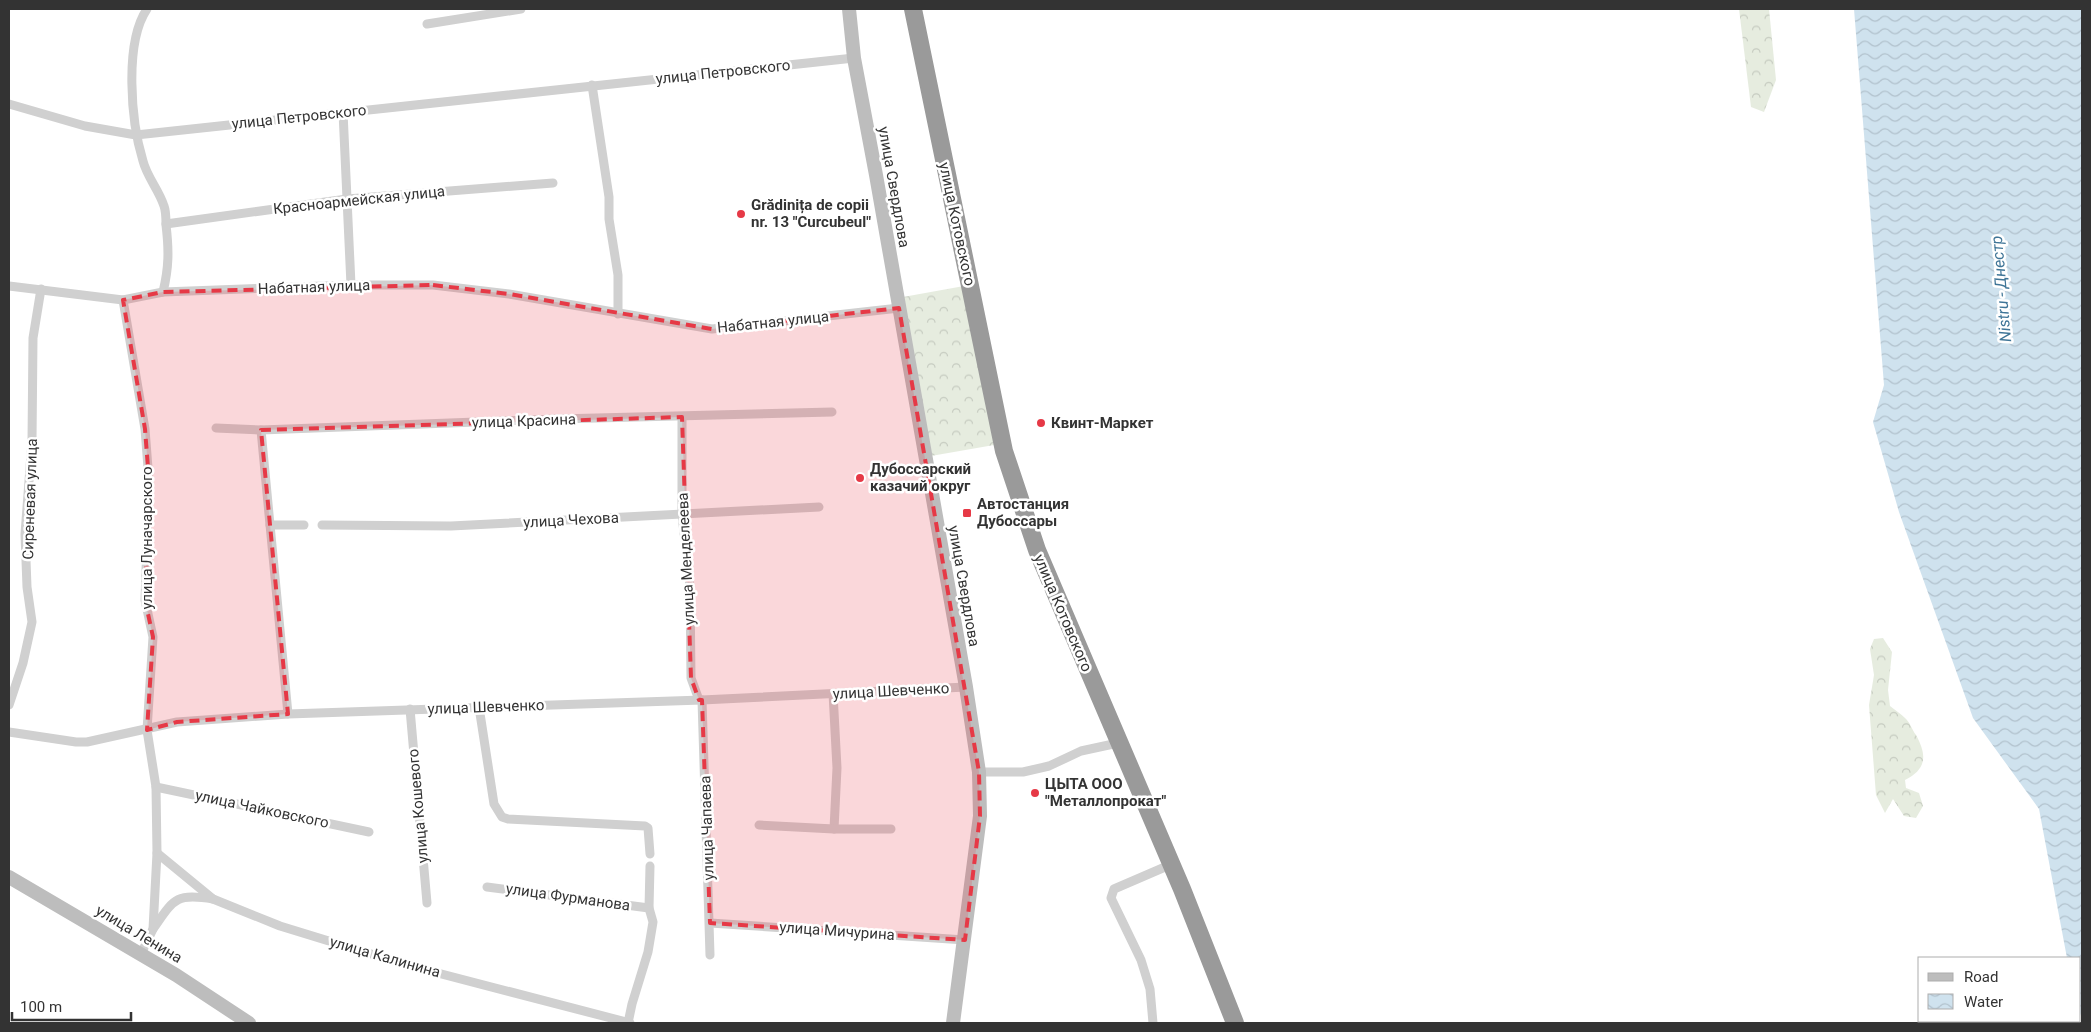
<svg xmlns="http://www.w3.org/2000/svg" width="2091" height="1032" font-family="Roboto,sans-serif">
<defs>
<pattern id="forest-crowns" width="20" height="18" patternUnits="userSpaceOnUse" patternTransform="scale(1.25)"><rect width="20" height="18" fill="#e6ecdf"/><path d="M2 6a3 3 0 1 1 6 0M12 15a3 3 0 1 1 6 0" fill="none" stroke="#c6cbc0"/></pattern>
<pattern id="water-waves" width="16" height="10" patternUnits="userSpaceOnUse" patternTransform="scale(1.25)"><rect width="16" height="10" fill="#cfe2ee"/><path d="M0 5q4-4 8 0t8 0" fill="none" stroke="#b2c2cd"/></pattern>
</defs>
<rect width="100%" height="100%" fill="#fff"/>
<g fill="url(#forest-crowns)">
<polygon points="1739,9 1769,9 1776,80 1764,112 1751,107"/>
<polygon points="964,286 994,445 931,456 903,297"/>
<path d="M1883,638l9,14 -4,38 2,16c5,4 11,8 15,12 5,4 7,12 11,17 11,20 11,34 -11,45l1,8 13,5 4,13 -7,12 -12,-2 -11,-17 -8,14 -9,-18 -7,-90 5,-30 -4,-26 4,-10z"/>
</g>
<polygon fill="url(#water-waves)" points="1854,9 2082,9 2082,1019 2080,1013 2080,958 2067,958 2039,809 1973,718 1899,512 1873,422 1884,385"/>
<g fill="none" stroke-linecap="round" stroke-linejoin="round">
<g stroke="#d0d0d0" stroke-width="9">
<path d="M147,9c-23,34 -16,113 -4,152 4,16 16,29 21,45 2,5 2,12 2,19 3,25 3,42 -3,67"/>
<polyline points="427,24 521,9"/>
<polyline points="592,85 609,197 609,219 618,275 618,314"/>
<polyline points="9,104 85,126 136,135 854,58"/>
<polyline points="343,112 351,285"/>
<polyline points="166,224 347,199 553,183"/>
<polyline points="9,286 123,300 163,292 351,285 433,285 509,294 712,329 899,308"/>
<polyline points="123,300 145,429 149,481 145,600 153,637 147,730 156,787 157,853 153,929 141,954"/>
<polyline points="682,417 682,515 690,587 691,678 699,700"/>
<polyline points="216,428 261,430 557,419 832,412"/>
<polyline points="261,430 288,714"/>
<polyline points="270,525 304,525"/>
<polyline points="322,525 451,526 819,507"/>
<polyline points="833,693 837,768 834,829"/>
<polyline points="702,700 710,955"/>
<polyline points="9,705 23,663 32,622 27,587 25,534 32,441 33,338 41,289"/>
<polyline points="479,707 494,804 502,817 508,819 645,826 648,828 650,854"/>
<polyline points="410,709 427,903"/>
<polyline points="9,732 76,742 87,742 177,722 288,714 702,700 966,687"/>
<polyline points="979,772 1023,772 1049,766 1081,751 1118,743"/>
<polyline points="156,787 369,832"/>
<polyline points="759,825 834,829 891,829"/>
<polyline points="157,853 213,899 280,926 407,965 630,1023"/>
<polyline points="487,887 649,908"/>
<polyline points="710,923 965,940"/>
<path d="M153,929c21,-30 22,-36 60,-30"/>
<polyline points="628,1023 632,1004 648,952 653,922 649,908 650,866"/>
<polyline points="1153,1023 1150,989 1141,960 1111,898 1114,889 1172,864"/>
</g>
<g stroke="#bdbdbd" stroke-width="14">
<polyline points="849,9 854,58 876,175 966,687 979,772 980,816 953,1023"/>
<polyline points="9,877 176,975 249,1023"/>
</g>
<polyline stroke="#9a9a9a" stroke-width="18" points="913,9 1004,451 1037,550 1182,889 1235,1023"/>
</g>
<path fill="#e63946" fill-opacity="0.2" stroke="#e63946" stroke-width="4" stroke-dasharray="10 6" stroke-linejoin="round" d="M433,285l76,9 203,35 187,-21 80,464 1,44 -15,124 -255,-17 -8,-223h-3l-8,-22 -9,-261 -421,13 27,284 -111,8 -30,8 6,-93 -8,-37 4,-119 -4,-52 -22,-129 40,-8z"/>
<g fill="#e63946" stroke="#fff" stroke-width="2">
<circle cx="741" cy="214" r="5"/>
<circle cx="1041" cy="423" r="5"/>
<circle cx="860" cy="478" r="5"/>
<rect x="962" y="508" width="10" height="10" rx="2.5"/>
<circle cx="1035" cy="793" r="5"/>
</g>
<g text-anchor="middle" dominant-baseline="central" stroke-width="5" stroke-linejoin="round" paint-order="stroke">
<g font-size="15" fill="#333" stroke="#fff">
<text transform="translate(723 72) rotate(-6)">улица Петровского</text>
<text transform="translate(299 117) rotate(-6)">улица Петровского</text>
<text transform="translate(894 187) rotate(80)">улица Свердлова</text>
<text transform="translate(359 200) rotate(-6)">Красноармейская улица</text>
<text transform="translate(957 224) rotate(78)">улица Котовского</text>
<text transform="translate(314 287) rotate(-2)">Набатная улица</text>
<text transform="translate(773 322) rotate(-6)">Набатная улица</text>
<text transform="translate(524 421) rotate(-2)">улица Красина</text>
<text transform="translate(30 499) rotate(-88)">Сиреневая улица</text>
<text transform="translate(571 520) rotate(-3)">улица Чехова</text>
<text transform="translate(147 538) rotate(-90)">улица Луначарского</text>
<text transform="translate(686 559) rotate(-93)">улица Менделеева</text>
<text transform="translate(964 586) rotate(80)">улица Свердлова</text>
<text transform="translate(1063 613) rotate(67)">улица Котовского</text>
<text transform="translate(891 691) rotate(-3)">улица Шевченко</text>
<text transform="translate(486 707) rotate(-2)">улица Шевченко</text>
<text transform="translate(418 806) rotate(-95)">улица Кошевого</text>
<text transform="translate(262 809) rotate(12)">улица Чайковского</text>
<text transform="translate(707 828) rotate(-92)">улица Чапаева</text>
<text transform="translate(568 897) rotate(8)">улица Фурманова</text>
<text transform="translate(837 931) rotate(4)">улица Мичурина</text>
<text transform="translate(139 934) rotate(31)">улица Ленина</text>
<text transform="translate(385 957) rotate(16)">улица Калинина</text>
</g>
<g font-size="15" font-weight="bold" fill="#333" stroke="#fff" text-anchor="start">
<text x="751" y="205">Grădinița de copii<tspan x="751" dy="17">nr. 13 "Curcubeul"</tspan></text>
<text x="1051" y="423">Квинт-Маркет</text>
<text x="870" y="469">Дубоссарский<tspan x="870" dy="17">казачий округ</tspan></text>
<text x="977" y="504">Автостанция<tspan x="977" dy="17">Дубоссары</tspan></text>
<text x="1045" y="784">ЦЫТА ООО<tspan x="1045" dy="17">"Металлопрокат"</tspan></text>
</g>
<g font-size="16" font-style="italic" fill="#3f7597" stroke="#fff">
<text transform="translate(2001 289) rotate(-95)">Nistru - Днестр</text>
</g>
</g>
<rect width="2091" height="1032" fill="none" stroke="#333333" stroke-width="20"/>
<rect x="1918" y="957" width="162" height="65" fill="#ffffff" stroke="#adadad"/>
<rect x="1928" y="973" width="25" height="8" fill="#bdbdbd" stroke="#adadad"/>
<text x="1964" y="982" font-size="15" fill="#333333">Road</text>
<rect x="1928" y="994" width="25" height="15" fill="url(#water-waves)" stroke="#adadad"/>
<text x="1964" y="1007" font-size="15" fill="#333333">Water</text>
<path d="M12 1012v8h119v-8" fill="none" stroke="#333333" stroke-width="2.5"/>
<text x="20" y="1012" font-size="15" fill="#333333" stroke="#ffffff" stroke-width="4" paint-order="stroke">100 m</text>
</svg>
